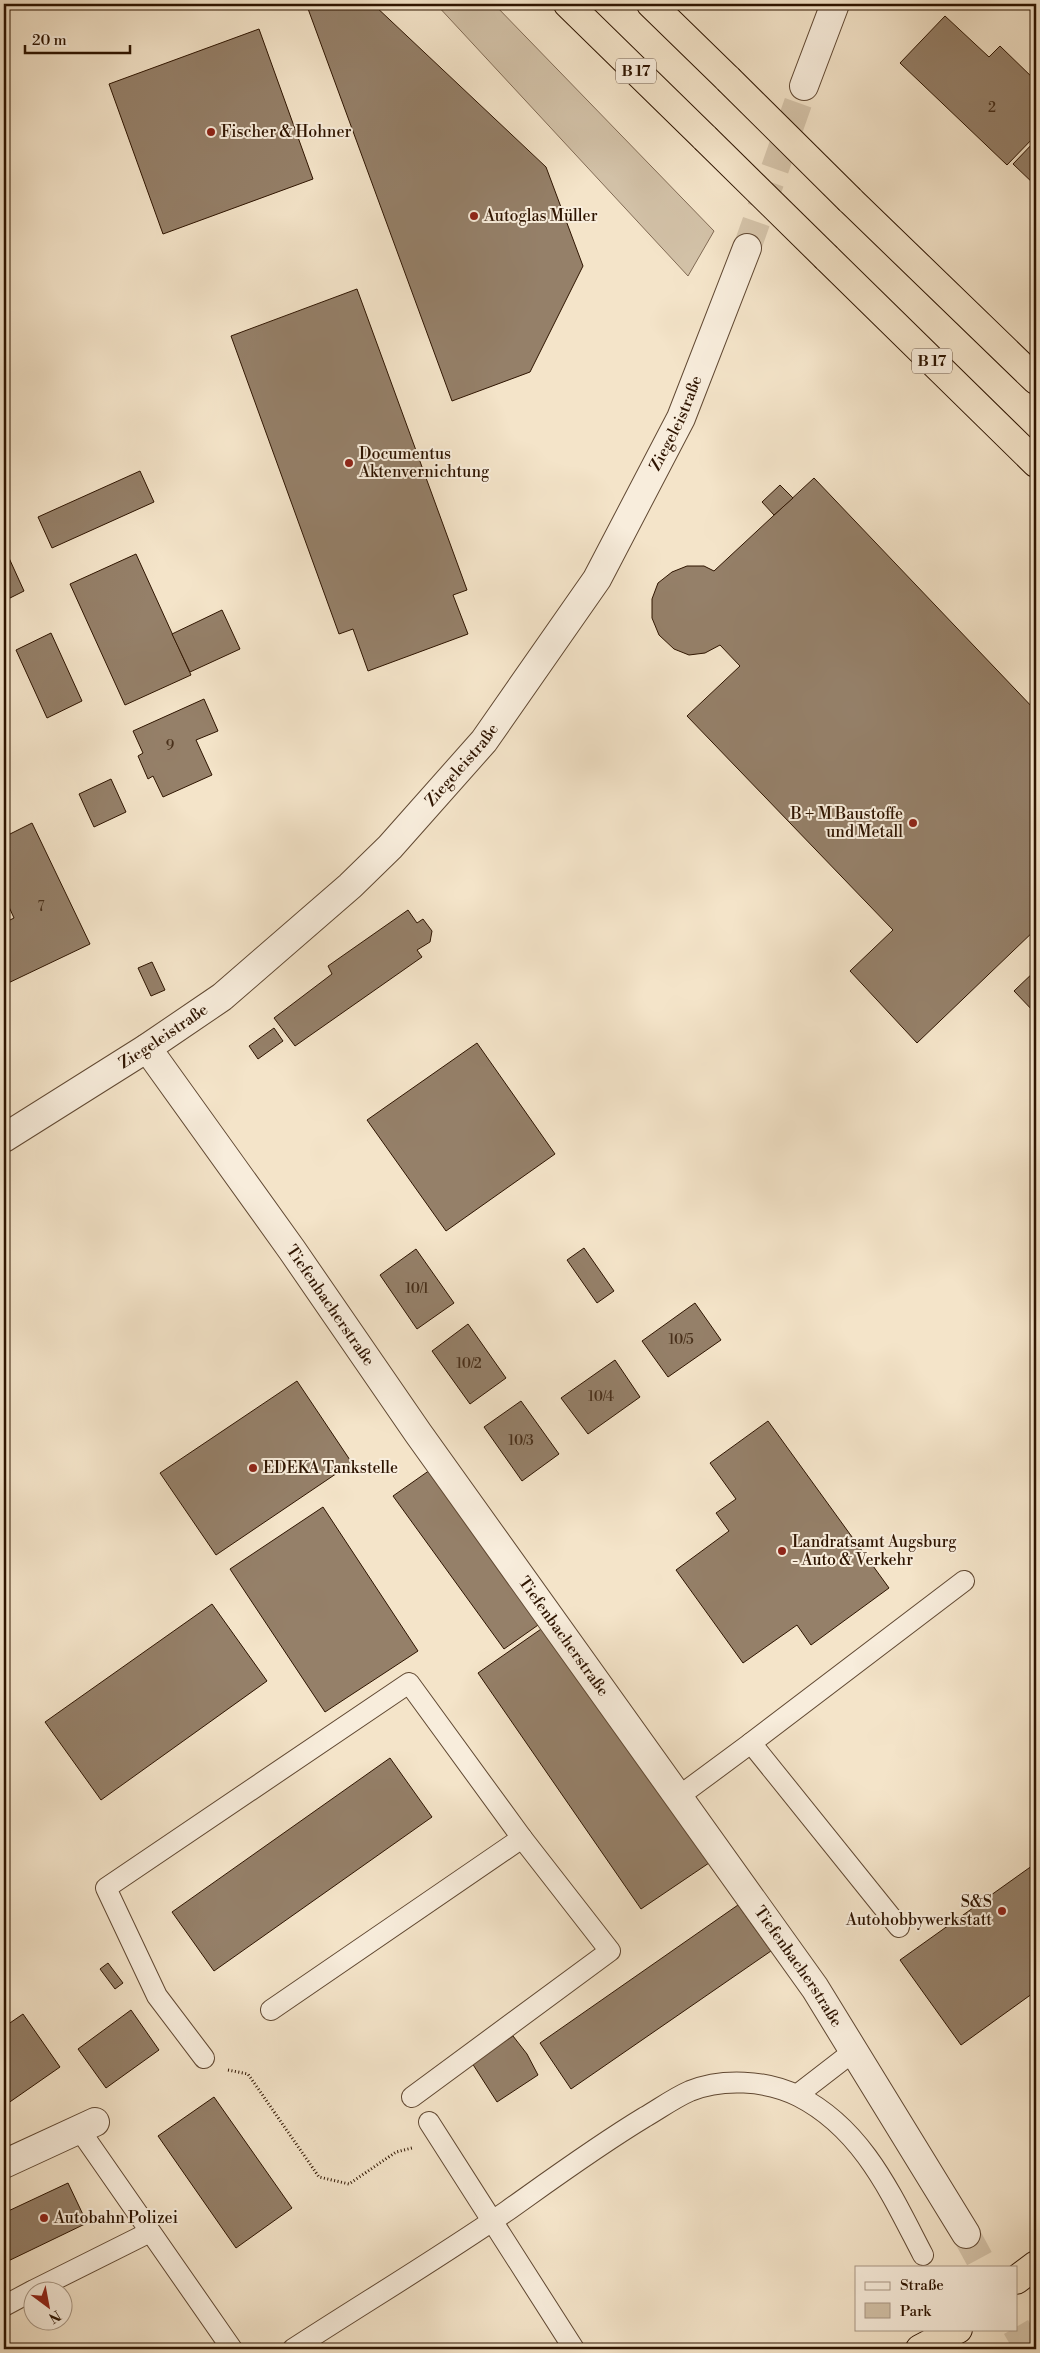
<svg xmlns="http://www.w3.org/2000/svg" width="1040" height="2353" font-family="'Libre Bodoni',serif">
<rect width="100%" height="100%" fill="#f4e4c9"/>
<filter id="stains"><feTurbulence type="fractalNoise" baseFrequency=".004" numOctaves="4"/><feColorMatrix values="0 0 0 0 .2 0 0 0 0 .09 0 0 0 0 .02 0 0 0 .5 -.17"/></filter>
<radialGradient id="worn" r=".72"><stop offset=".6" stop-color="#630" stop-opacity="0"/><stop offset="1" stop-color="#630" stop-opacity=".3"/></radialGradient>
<polygon fill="#d2c1a7" stroke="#806a54" points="436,4 494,4 714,231 688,276"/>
<g fill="#958069" stroke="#2e1400">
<polygon points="313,4 373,4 546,167 583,266 530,372 452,401 307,6"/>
<polygon points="945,16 989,57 1000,46 1036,81 1036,135 1007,165 900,63"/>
<polygon points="259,29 313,179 163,234 109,84"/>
<polygon points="1036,140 1036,186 1013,164"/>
<polygon points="357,289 467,590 453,595 468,634 368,671 353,629 339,634 231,336"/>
<polygon points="140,471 154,502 52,548 38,517"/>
<polygon points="814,478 1036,711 1036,929 917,1043 850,971 893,930 687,716 740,666 720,645 705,653 689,655 674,649 659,635 652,618 652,599 658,583 672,572 687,566 704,566 714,571"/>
<polygon points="780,485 793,498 774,515 762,502"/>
<polygon points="4,547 24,591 4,601"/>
<polygon points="136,554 191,675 125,705 70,584"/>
<polygon points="222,610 240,649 190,672 172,634"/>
<polygon points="51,633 82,701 47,718 16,650"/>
<polygon points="204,699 218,731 196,740 212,775 163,797 153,776 148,779 138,756 143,753 133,731"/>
<polygon points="111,779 126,812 94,827 79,794"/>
<polygon points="32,823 90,944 4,985 4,923 14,918 4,896 4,837"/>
<polygon points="408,910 417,923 423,919 432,931 430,942 417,950 422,957 295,1046 274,1018 332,974 328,966"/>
<polygon points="152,962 165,990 151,996 138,968"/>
<polygon points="1036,970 1036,1014 1014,991"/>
<polygon points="274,1028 283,1041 258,1059 249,1046"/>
<polygon points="477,1043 555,1154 446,1231 367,1120"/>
<polygon points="584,1248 614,1291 597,1303 567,1260"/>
<polygon points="416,1249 454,1303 417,1329 380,1275"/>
<polygon points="695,1303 721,1340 668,1377 642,1341"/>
<polygon points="468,1324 506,1378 470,1404 432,1351"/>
<polygon points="615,1360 640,1397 588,1434 561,1398"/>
<polygon points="297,1381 352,1463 216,1555 160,1473"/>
<polygon points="521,1401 559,1454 522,1481 484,1427"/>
<polygon points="768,1421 889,1588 811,1645 797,1625 743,1663 676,1570 729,1531 716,1513 736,1499 710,1463"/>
<polygon points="430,1470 541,1623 504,1649 393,1496"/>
<polygon points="323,1507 418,1651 325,1712 230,1569"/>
<polygon points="212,1604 267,1681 101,1800 45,1722"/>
<polygon points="544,1627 709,1863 641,1909 478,1673"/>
<polygon points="390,1758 432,1817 214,1971 172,1912"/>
<polygon points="1036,1863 1036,1991 961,2045 900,1960"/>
<polygon points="738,1905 771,1951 571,2089 540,2043"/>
<polygon points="108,1963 123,1983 115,1989 100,1969"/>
<polygon points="131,2010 159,2050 106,2088 78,2049"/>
<polygon points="23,2014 60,2067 4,2106 4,2027"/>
<polygon points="513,2036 527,2054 538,2075 497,2102 472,2063"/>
<polygon points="214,2097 292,2208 236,2248 158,2136"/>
<polygon points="68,2183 87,2223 4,2263 4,2213"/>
</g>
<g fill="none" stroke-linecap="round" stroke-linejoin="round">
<g stroke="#d6c5ab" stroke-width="28" stroke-dasharray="28 14" stroke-linecap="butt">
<polyline points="966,2234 984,2267"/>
<polyline points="1016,2327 1029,2349"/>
</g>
<polyline stroke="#d6c5ab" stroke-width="28" stroke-dasharray="28 14" stroke-linecap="butt" points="747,248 804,86"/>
<defs>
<g id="service">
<polyline points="751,1743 964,1581"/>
<polyline points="678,1797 751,1743 899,1927"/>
<polyline points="204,2058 157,1996 106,1888 409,1683 522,1838 271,2010"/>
<polyline points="797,2095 854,2051"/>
<polyline points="412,2097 610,1951 522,1838"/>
<polyline points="429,2122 574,2349"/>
<polyline points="79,2129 232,2349"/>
<polyline points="34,2290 150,2232"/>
<polyline points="4,2306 32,2291"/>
<path d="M293,2349c71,-46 144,-90 214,-138 45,-32 90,-65 138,-94 14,-8 29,-19 45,-26 32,-13 76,-11 108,5 65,33 93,98 125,159"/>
</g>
<g id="minor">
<path id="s1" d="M147,1048l145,202 126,183 397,555 151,246"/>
<polyline points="4,2164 95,2122"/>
</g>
<g id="tertiary">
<polyline points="804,86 835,4"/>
<path id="s2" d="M4,1138l143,-90 75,-51 128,-111 40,-39 94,-106 113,-162 84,-161 66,-170"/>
</g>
<g id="trunk">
<polyline points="568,4 705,138"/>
<polyline points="651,4 728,79"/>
<polyline points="850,200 1036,380"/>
<polyline points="827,258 1036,463"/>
</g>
<g id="motorway">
<polyline points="1016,2280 1036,2265"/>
<polyline points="920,2349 958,2329"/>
</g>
</defs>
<use href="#service" stroke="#604832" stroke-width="22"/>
<use href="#minor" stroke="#604832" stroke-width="30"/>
<use href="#tertiary" stroke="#604832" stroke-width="30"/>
<use href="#trunk" stroke="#2e1400" stroke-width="30"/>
<use href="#motorway" stroke="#2e1400" stroke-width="30"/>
<polyline stroke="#2e1400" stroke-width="3" stroke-dasharray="1 2.5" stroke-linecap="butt" points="228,2070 248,2074 319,2177 349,2184 396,2152 412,2148"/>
<use href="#service" stroke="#f8eddc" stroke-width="20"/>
<use href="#minor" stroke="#f8eddc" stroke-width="28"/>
<use href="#tertiary" stroke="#f8eddc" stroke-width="28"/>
<use href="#trunk" stroke="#f4e4c9" stroke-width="28"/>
<use href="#motorway" stroke="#f4e4c9" stroke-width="28"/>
<defs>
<g id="trunk-bridge">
<polyline points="728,79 850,200"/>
<polyline points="705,138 827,258"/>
</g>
</defs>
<use href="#trunk-bridge" stroke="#2e1400" stroke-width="30" stroke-linecap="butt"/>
<use href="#trunk-bridge" stroke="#f4e4c9" stroke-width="28"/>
</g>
<g fill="#8f2418" stroke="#f8eddc" stroke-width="2">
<circle cx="211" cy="132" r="5"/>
<circle cx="474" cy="216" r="5"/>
<circle cx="349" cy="463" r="5"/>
<circle cx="913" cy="823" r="5"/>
<circle cx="253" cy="1468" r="5"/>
<circle cx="782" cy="1551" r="5"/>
<circle cx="1002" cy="1911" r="5"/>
<circle cx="44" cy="2218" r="5"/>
</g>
<g text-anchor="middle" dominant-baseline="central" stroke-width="4" stroke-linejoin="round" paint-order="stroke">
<g font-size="14" fill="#482f1a">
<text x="992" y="108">2</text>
<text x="170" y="746">9</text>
<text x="41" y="907">7</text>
<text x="417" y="1289">10/1</text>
<text x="681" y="1340">10/5</text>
<text x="469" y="1364">10/2</text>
<text x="601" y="1397">10/4</text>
<text x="521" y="1441">10/3</text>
</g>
<g fill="#f8eddc" stroke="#6b5542" stroke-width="1">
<rect x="616" y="58.5" width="40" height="25" rx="4"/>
<rect x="912" y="348.5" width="40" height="25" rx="4"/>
</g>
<g font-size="15" font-weight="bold" fill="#2e1400">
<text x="636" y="71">B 17</text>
<text x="932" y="361">B 17</text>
</g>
<g font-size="16" fill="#2e1400" stroke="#f8eddc" text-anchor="start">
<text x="221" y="132">Fischer &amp; Hohner</text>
<text x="484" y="216">Autoglas Müller</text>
<text x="359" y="454">Documentus<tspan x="359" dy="18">Aktenvernichtung</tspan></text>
<text x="903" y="814" text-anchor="end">B + M Baustoffe<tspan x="903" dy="18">und Metall</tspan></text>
<text x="263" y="1468">EDEKA Tankstelle</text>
<text x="792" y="1542">Landratsamt Augsburg<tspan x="792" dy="18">- Auto &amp; Verkehr</tspan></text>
<text x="992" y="1902" text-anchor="end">S&amp;S<tspan x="992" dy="18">Autohobbywerkstatt</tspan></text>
<text x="54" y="2218">Autobahn Polizei</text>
</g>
<g font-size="16" fill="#2e1400" stroke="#f8eddc">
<text stroke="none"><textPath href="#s2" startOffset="999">Ziegeleistraße</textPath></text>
<text stroke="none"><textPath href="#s2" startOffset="594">Ziegeleistraße</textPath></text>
<text stroke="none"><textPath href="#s2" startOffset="189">Ziegeleistraße</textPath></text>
<text stroke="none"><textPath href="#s1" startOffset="316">Tiefenbacherstraße</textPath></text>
<text stroke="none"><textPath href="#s1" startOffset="721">Tiefenbacherstraße</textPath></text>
<text stroke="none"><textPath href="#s1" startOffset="1126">Tiefenbacherstraße</textPath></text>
</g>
</g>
<rect width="1040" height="2353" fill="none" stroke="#f4e4c9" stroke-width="20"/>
<rect x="5" y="5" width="1030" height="2343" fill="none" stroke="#2e1400" stroke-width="2.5"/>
<rect x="10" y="10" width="1020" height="2333" fill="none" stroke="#2e1400"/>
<rect x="855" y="2266" width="162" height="65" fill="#f8eddc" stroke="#a79684"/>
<rect x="865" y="2282" width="25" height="8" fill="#f8eddc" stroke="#a79684"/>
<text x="900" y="2290" font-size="15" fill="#2e1400">Straße</text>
<rect x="865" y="2303" width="25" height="15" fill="#d2c1a7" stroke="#a79684"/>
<text x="900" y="2316" font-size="15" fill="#2e1400">Park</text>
<g transform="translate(48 2306) rotate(148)"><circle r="24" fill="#f8eddc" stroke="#a79684"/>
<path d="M0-4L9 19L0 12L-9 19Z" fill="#8f2418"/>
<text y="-8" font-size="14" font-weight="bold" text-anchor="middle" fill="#2e1400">N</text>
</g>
<path d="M25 45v8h105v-8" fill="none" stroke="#2e1400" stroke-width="2.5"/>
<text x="32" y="45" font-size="15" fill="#2e1400" stroke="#f8eddc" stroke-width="4" paint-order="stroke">20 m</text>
<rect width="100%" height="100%" filter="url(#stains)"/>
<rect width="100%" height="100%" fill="url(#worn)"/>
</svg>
